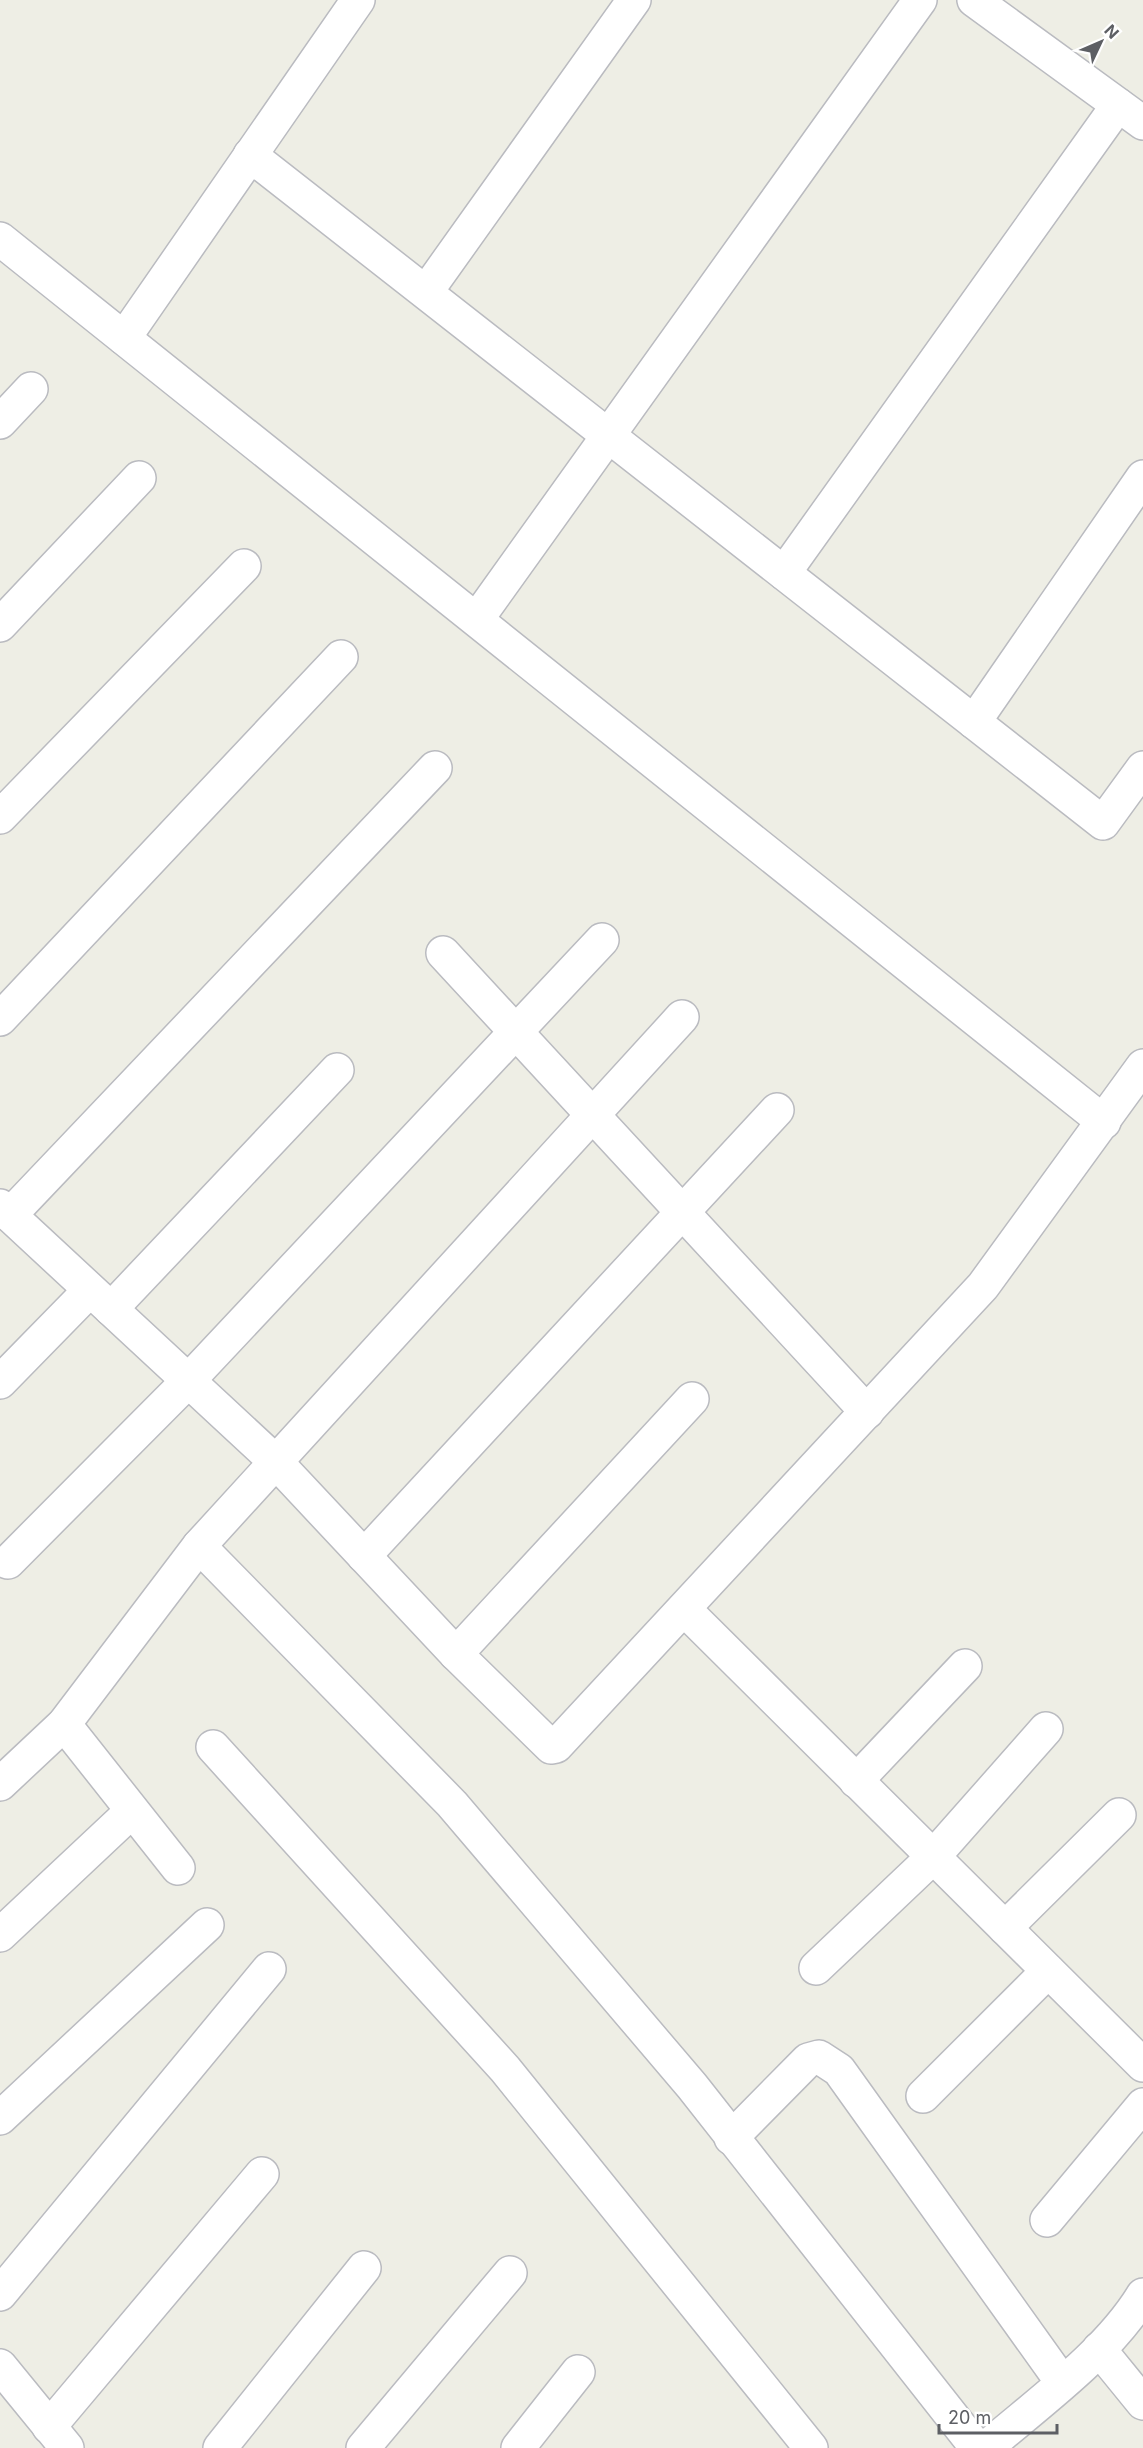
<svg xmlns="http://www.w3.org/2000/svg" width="1143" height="2448" font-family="Inter,sans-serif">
<rect width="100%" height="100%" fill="#eeeee5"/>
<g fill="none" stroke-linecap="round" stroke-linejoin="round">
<defs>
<g id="minor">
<polyline points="974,0 1143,123"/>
<polyline points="250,155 1103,823 1143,768"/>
<polyline points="0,239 1104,1122"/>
<polyline points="426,292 634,0"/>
<polyline points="124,338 358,0"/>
<polyline points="0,422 31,389"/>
<polyline points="784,573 1118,105"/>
<polyline points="477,619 920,0"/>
<polyline points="0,625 139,478"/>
<polyline points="974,722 1143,477"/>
<polyline points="0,817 244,566"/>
<polyline points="443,953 867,1412"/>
<polyline points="0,1019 341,657"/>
<polyline points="0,1206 277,1463 456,1654 551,1747 556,1746 983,1286 1143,1066"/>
<polyline points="10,1215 435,768"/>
<polyline points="111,1309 337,1070"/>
<polyline points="0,1382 90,1290"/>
<polyline points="199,1546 452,1804 692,2086 977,2448"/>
<polyline points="364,1556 777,1110"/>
<polyline points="8,1562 188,1381 602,940"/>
<polyline points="684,1609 1143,2065"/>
<polyline points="456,1654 692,1399"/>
<polyline points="64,1724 178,1868"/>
<polyline points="213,1747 505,2069 811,2448"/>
<polyline points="856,1781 965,1666"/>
<polyline points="0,1784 64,1724 199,1546 682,1017"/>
<polyline points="1005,1928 1119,1815"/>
<polyline points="0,1935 132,1811"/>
<polyline points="816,1968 933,1857 1046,1729"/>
<polyline points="923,2096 1048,1971"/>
<polyline points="0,2118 207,1925"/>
<polyline points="731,2138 808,2060 819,2057 839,2070 1062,2382"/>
<polyline points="1047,2220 1143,2105"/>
<polyline points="0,2294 269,1969"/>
<polyline points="1099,2349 1143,2403"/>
<polyline points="0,2366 67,2448"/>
<polyline points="49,2427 262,2174"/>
<polyline points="220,2448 364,2268"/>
<polyline points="363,2448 510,2273"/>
<polyline points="518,2448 578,2372"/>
<path d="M986,2448c52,-45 121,-94 157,-153"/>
</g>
</defs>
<use href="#minor" stroke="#babbc0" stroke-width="36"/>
<use href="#minor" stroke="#fff" stroke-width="33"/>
</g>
<g transform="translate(1101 42) rotate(46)" stroke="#ffffff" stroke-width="4.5" paint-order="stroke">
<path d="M0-4.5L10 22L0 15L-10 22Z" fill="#5d5f64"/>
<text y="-9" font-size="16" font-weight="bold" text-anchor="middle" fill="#5d5f64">N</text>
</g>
<path d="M939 2424v9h118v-9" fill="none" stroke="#5d5f64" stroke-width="3"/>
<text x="948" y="2424" font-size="18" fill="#5d5f64" stroke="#ffffff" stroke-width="4.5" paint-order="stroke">20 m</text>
</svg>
